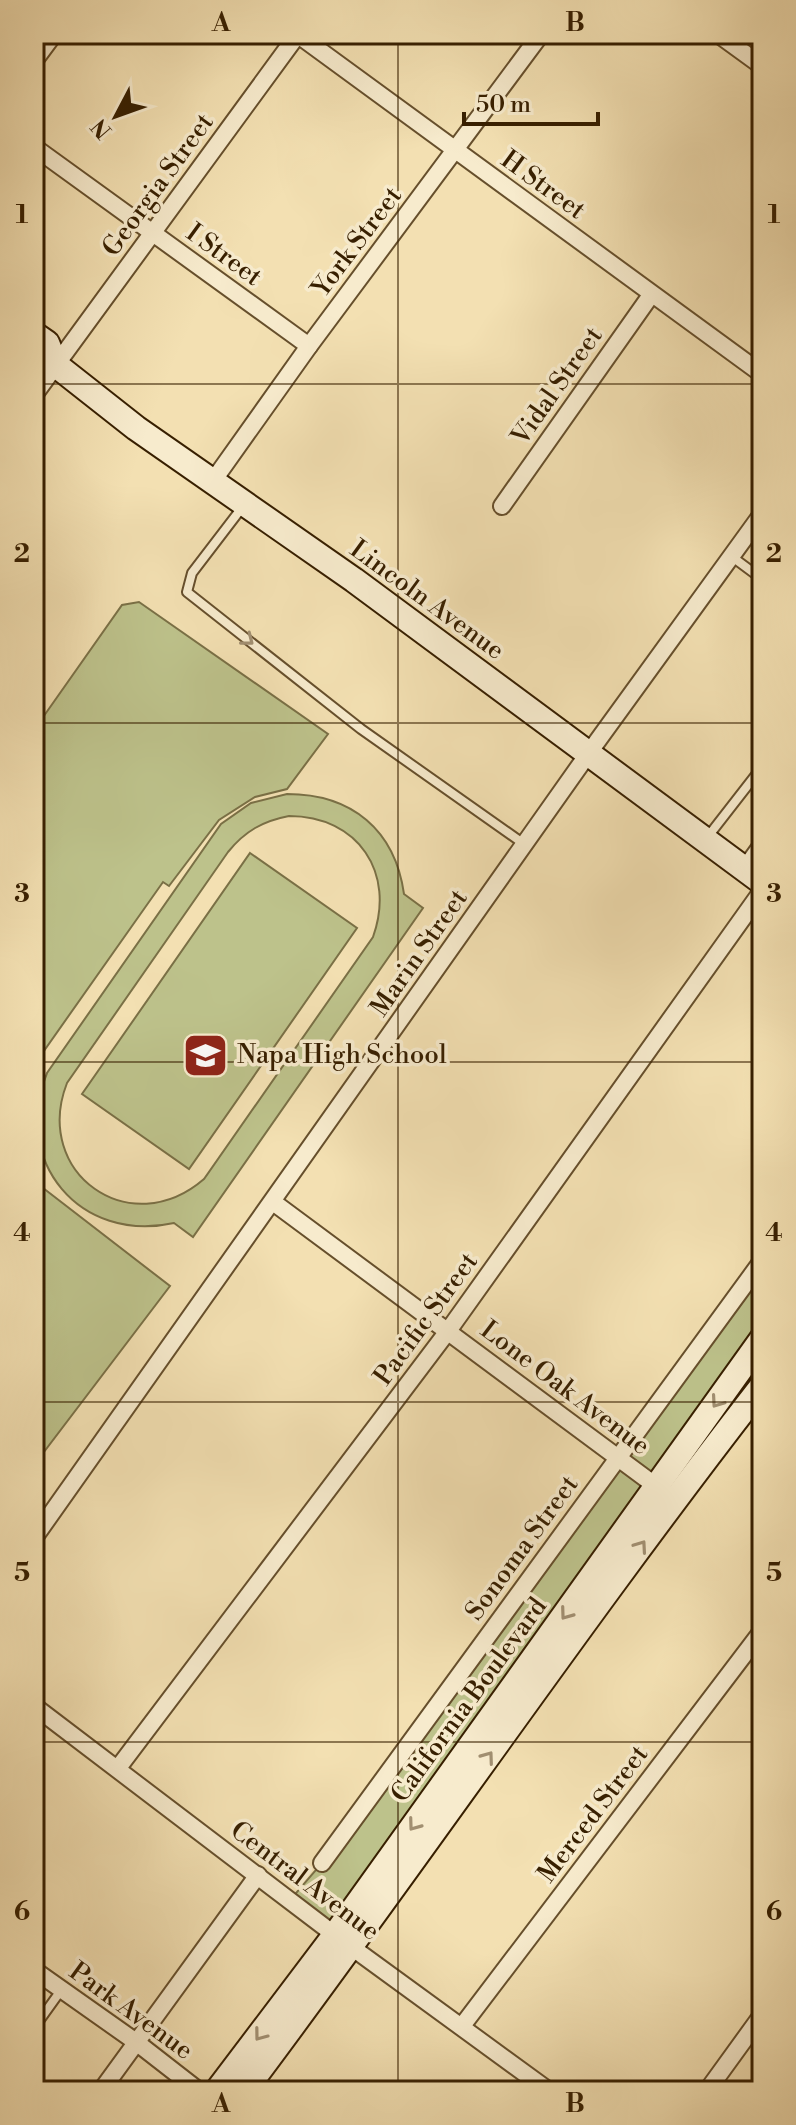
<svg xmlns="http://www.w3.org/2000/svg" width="796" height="2125" font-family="'Libre Bodoni',serif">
<rect width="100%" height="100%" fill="#f3e0b2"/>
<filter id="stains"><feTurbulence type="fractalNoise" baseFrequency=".0025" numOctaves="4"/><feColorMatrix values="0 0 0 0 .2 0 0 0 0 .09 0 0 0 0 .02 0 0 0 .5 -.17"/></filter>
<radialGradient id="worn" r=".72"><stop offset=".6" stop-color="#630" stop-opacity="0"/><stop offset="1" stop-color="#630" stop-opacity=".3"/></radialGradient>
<g fill="#bdc28b" stroke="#7a7046" stroke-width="2" fill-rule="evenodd">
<polygon points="139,602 328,734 287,789 255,797 219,820 169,886 163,882 34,1065 34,730 122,605"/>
<path d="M287,794c65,0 108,36 117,100l19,14 -230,329 -19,-14c-94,21 -163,-62 -127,-150l174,-249 30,-21zM289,816c69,0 107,57 84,121l-169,242c-74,64 -172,-6 -137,-96l161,-231c17,-21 35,-31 61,-36z"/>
<polygon points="250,853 357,928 189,1169 82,1094"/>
<polygon points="34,1181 170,1286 34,1465"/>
<polygon points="762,1261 762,1339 335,1935 290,1900 322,1863"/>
</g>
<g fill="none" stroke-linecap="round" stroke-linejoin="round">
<defs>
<g id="lane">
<polyline points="244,505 192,573 187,592 361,729 524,844"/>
<polyline points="731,556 762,579"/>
<polyline points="34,644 38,657 34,663"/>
<polyline points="706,839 762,767"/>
<polyline points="744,863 762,838"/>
<polyline points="34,2028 62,1989"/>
</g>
<g id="street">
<polyline points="297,34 762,374"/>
<polyline points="718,34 762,66"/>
<polyline points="34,61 54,34"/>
<polyline points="34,147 309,346"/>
<polyline points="34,395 298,34"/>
<polyline points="213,481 309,346 541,34"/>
<polyline points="502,506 651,295"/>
<polyline points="273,1202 664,1492"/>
<polyline points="34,1538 588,754 762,514"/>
<polyline points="34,1706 335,1935 549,2091"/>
<polyline points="118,1768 448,1331 762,891"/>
<polyline points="322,1863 762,1261"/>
<polyline points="34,1970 136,2042 199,2091"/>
<polyline points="462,2026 762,1631"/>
<polyline points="101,2091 258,1875"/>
<polyline points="707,2091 762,2015"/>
</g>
<g id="secondary">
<polyline points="34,334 47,343 56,365 136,428 354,580 762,882"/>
<polyline points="217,2091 335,1935 762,1339"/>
<path d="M244,2091c175,-233 339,-475 518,-705"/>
</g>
</defs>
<use href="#lane" stroke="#664f2c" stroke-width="12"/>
<use href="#street" stroke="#664f2c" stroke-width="20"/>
<use href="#secondary" stroke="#371f00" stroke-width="28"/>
<use href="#lane" stroke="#f7ebcd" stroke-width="8"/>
<use href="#street" stroke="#f7ebcd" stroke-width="16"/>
<use href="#secondary" stroke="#f7ebcd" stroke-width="24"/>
</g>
<defs><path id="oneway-chevron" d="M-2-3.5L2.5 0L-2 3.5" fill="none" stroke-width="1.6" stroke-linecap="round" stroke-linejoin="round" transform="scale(2)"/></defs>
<g stroke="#a18f71">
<use href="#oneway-chevron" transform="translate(248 640) rotate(38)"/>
<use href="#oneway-chevron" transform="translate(717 1402) rotate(125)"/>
<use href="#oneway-chevron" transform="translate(641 1546) rotate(-55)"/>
<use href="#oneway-chevron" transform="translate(566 1614) rotate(126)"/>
<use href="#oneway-chevron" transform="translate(488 1757) rotate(-54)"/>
<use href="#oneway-chevron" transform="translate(414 1825) rotate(126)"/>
<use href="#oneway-chevron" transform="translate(260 2035) rotate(127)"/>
</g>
<path fill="none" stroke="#371f00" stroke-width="2" stroke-opacity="0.55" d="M398,34v2057M34,384h728M34,723h728M34,1062h728M34,1402h728M34,1742h728"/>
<defs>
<symbol id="school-square" viewBox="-11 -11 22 22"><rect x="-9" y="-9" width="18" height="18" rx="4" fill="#8f2418" stroke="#f7ebcd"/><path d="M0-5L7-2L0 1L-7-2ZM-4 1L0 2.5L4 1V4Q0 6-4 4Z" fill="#fff"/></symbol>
</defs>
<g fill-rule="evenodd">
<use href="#school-square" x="180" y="1030" width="51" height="51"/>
</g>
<g text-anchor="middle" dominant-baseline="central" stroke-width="7" stroke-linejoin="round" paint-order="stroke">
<g font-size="26" fill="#371f00" stroke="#f7ebcd">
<text transform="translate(158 185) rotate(-54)">Georgia Street</text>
<text transform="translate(543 185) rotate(36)">H Street</text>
<text transform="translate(357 242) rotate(-53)">York Street</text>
<text transform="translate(224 255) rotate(36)">I Street</text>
<text transform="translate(557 386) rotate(-55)">Vidal Street</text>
<text transform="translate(427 600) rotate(36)">Lincoln Avenue</text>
<text transform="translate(419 953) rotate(-55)">Marin Street</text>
<text transform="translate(426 1319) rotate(-54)">Pacific Street</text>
<text transform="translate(565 1388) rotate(37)">Lone Oak Avenue</text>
<text transform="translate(522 1548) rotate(-54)">Sonoma Street</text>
<text transform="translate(469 1700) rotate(-54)">California Boulevard</text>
<text transform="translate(593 1814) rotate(-53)">Merced Street</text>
<text transform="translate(305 1881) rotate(37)">Central Avenue</text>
<text transform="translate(131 2011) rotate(36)">Park Avenue</text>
</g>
<g font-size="26" fill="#371f00" stroke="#f7ebcd" text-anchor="start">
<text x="237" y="1055">Napa High School</text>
</g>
</g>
<rect width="796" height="2125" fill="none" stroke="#f3e0b2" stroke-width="88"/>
<g transform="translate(116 116) rotate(229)" stroke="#f7ebcd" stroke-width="6" paint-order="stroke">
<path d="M0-6L14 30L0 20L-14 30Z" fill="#371f00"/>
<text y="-12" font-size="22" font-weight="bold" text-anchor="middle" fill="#371f00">N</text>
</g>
<path d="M464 112v12h134v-12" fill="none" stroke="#371f00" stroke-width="4"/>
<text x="476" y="112" font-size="24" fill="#371f00" stroke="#f7ebcd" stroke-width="6" paint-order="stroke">50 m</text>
<rect x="44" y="44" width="708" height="2037" fill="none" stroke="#371f00" stroke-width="3"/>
<g font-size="26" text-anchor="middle" font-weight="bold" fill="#371f00">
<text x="221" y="31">A</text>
<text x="575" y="31">B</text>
<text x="22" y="223">1</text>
<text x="774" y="223">1</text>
<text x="22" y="562">2</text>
<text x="774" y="562">2</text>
<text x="22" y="902">3</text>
<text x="774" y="902">3</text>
<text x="22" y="1241">4</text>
<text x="774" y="1241">4</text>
<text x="22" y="1581">5</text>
<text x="774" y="1581">5</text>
<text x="22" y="1920">6</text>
<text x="774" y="1920">6</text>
<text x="221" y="2112">A</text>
<text x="575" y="2112">B</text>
</g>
<rect width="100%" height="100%" filter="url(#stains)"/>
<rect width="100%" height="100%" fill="url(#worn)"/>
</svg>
